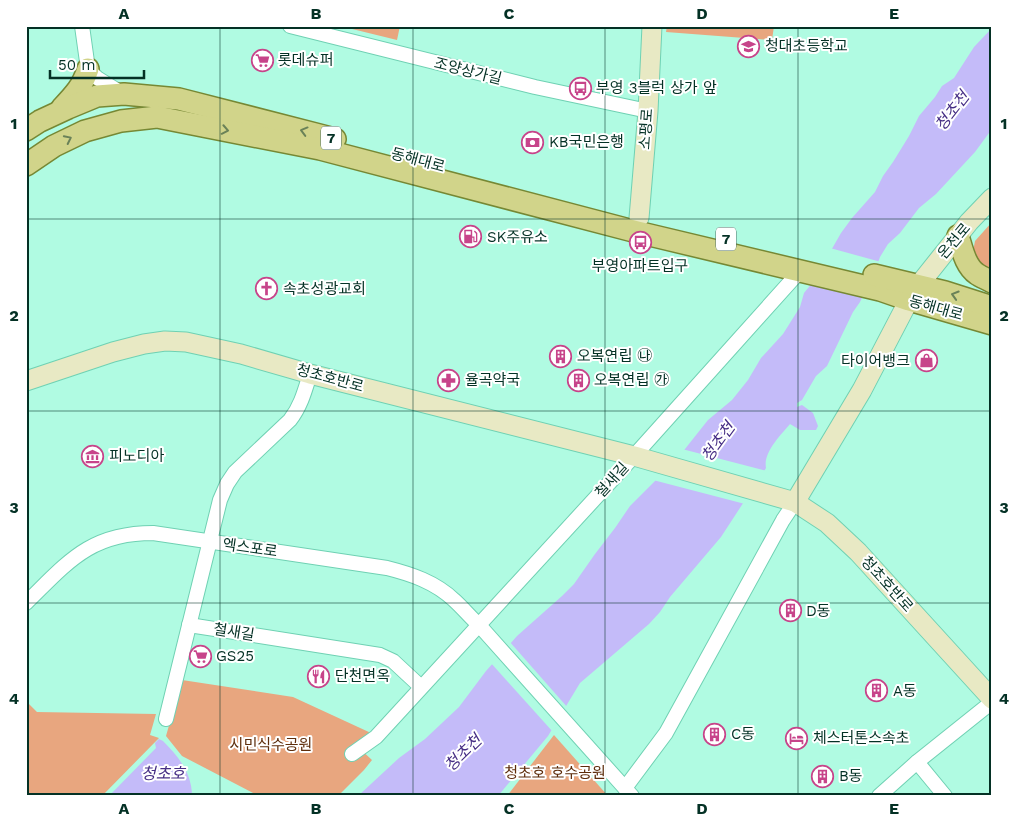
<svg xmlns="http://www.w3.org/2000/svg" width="1018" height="822" font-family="'Work Sans','Noto Sans KR',sans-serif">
<rect width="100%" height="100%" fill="#b0fbe2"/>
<g fill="#e8a67f">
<polygon points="340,26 400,26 397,40"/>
<polygon points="667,26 774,26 772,40 666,32"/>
<polygon points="992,222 992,277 982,273 973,252 975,241"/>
<polygon points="182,680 293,697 371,733 358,747 372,760 364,770 338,796 259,796 182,756 166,736"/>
<polygon points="26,701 37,712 156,714 150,735 159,738 102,796 26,796"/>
<polygon points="554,735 608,796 507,796"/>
</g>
<g fill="#c4bbf9">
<path d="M992,28v103l-3,2 -14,19 -39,42 -17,14 -19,25 -12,11 -8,13 -5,14 -15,31 -7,10 -26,54 -11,10 -14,24 -5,3v4l5,-2 11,8 5,13 -2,4h-16l-10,-6c-9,11 -27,28 -24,44l-45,69 -51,60 -10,15 -11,12 -69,59 -32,53 -50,60h-140l41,-38 26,-19 34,-32 27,-36 31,-35 45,-40 12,-12 21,-30 20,-26 15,-22 47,-47 31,-39 24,-20 16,-20 13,-22 22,-24 17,-27 4,-14 9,-11 28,-49 11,-15 23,-26 8,-16 10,-14 16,-26 10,-20 16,-19 7,-11 12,-8 20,-31z"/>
<path d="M159,739l4,2c15,15 29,32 29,55h-83l47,-48 -1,-5z"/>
</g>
<g fill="#b0fbe2">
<polygon points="830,248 881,262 864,298 808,284 819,269"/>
<polygon points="682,449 767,471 745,504 653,480 662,472"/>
<polygon points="509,641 568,708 553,732 490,662"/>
</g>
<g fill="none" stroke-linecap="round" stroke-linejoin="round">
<defs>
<g id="street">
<polyline points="82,26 88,69 97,78 123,94"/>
<polyline points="290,26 535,87 648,111"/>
<path d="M26,603c42,-41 64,-70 127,-70l234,35c24,6 48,14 67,32 9,8 16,17 25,25l153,171"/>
<polyline points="189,625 380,655 393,661 421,687"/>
<path d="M166,719l54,-219 7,-16 8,-12 55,-52c11,-14 15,-30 20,-46"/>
<polyline points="352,754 376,737 634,456 800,271"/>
<polyline points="917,762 992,702"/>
<polyline points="625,788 666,733 783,520 795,502"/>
<polyline points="879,796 917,762 945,796"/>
</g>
<g id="secondary">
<polyline points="639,218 648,111 652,26"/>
<polyline points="26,381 113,352 144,344 165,341 186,342 241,354 310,374 634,456 795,502 827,523 858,552 992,699"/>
<polyline points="795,502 862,390 909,300 918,286 969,222 992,198"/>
</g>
<g id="primary">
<path d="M62,108c13,-14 20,-21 26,-39"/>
<polyline points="26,130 40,121 68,108 97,96 124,94 179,99 335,139"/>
<polyline points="26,165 54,146 85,131 121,121 157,117 320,149 637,232 880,290 909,300 992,324"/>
<path d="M958,236c4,12 7,30 19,38 4,3 10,5 15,8"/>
<polyline points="874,275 945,292 992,307"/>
</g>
</defs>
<use href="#street" stroke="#6fd1b3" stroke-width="16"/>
<use href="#secondary" stroke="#6fd1b3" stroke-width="21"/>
<use href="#primary" stroke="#768834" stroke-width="24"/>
<use href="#street" stroke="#fff" stroke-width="14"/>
<use href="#secondary" stroke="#e8e9c4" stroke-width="19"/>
<use href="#primary" stroke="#d1d48a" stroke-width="21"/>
</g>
<defs><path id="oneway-chevron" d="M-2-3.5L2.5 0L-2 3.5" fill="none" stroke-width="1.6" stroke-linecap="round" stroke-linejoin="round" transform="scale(1.25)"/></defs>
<g stroke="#6a8258">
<use href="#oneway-chevron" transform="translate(225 130) rotate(11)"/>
<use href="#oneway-chevron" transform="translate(304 131) rotate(-165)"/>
<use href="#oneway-chevron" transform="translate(68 139) rotate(-26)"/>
<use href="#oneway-chevron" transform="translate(955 295) rotate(-163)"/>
</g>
<path fill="none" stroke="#043125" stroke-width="1" stroke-opacity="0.55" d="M220,26v770M413,26v770M605,26v770M798,26v770M26,219h966M26,411h966M26,603h966"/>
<defs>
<symbol id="school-ring" viewBox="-11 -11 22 22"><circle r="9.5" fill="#fff" stroke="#c7448a" stroke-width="1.5"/><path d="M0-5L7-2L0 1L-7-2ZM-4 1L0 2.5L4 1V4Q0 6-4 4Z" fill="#c7448a"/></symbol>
<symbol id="supermarket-ring" viewBox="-11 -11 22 22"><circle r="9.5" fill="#fff" stroke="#c7448a" stroke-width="1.5"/><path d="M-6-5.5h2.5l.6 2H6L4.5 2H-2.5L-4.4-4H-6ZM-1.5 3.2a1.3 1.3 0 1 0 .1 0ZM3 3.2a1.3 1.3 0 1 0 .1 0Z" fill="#c7448a"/></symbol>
<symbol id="bus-ring" viewBox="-11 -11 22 22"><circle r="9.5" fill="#fff" stroke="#c7448a" stroke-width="1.5"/><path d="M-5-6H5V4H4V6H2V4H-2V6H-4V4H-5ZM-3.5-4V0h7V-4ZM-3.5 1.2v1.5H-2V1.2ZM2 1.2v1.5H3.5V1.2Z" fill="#c7448a"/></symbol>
<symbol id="bank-ring" viewBox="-11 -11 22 22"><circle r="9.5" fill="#fff" stroke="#c7448a" stroke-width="1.5"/><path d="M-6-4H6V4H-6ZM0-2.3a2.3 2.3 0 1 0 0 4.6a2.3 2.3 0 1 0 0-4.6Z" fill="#c7448a"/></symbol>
<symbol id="fuel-ring" viewBox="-11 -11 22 22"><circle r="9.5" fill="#fff" stroke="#c7448a" stroke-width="1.5"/><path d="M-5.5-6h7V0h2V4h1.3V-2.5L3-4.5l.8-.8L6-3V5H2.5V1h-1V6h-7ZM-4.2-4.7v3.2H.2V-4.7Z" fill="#c7448a"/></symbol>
<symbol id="church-ring" viewBox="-11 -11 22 22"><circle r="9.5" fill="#fff" stroke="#c7448a" stroke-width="1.5"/><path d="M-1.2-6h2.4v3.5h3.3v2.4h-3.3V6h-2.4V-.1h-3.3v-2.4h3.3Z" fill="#c7448a"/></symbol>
<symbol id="building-ring" viewBox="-11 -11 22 22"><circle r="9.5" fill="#fff" stroke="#c7448a" stroke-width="1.5"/><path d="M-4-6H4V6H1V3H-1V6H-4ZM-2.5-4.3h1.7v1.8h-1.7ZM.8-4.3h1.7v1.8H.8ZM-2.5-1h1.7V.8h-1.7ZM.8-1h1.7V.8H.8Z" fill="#c7448a"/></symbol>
<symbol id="shop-ring" viewBox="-11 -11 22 22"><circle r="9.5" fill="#fff" stroke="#c7448a" stroke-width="1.5"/><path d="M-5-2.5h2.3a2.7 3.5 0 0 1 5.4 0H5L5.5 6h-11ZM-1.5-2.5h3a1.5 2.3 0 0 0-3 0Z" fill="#c7448a"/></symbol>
<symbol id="pharmacy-ring" viewBox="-11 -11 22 22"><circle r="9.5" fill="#fff" stroke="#c7448a" stroke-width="1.5"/><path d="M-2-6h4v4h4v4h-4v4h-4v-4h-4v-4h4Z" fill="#c7448a"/></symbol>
<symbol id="museum-ring" viewBox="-11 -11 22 22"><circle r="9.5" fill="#fff" stroke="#c7448a" stroke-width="1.5"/><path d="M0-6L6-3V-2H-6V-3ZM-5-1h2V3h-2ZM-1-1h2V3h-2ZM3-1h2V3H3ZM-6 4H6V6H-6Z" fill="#c7448a"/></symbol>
<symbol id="restaurant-ring" viewBox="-11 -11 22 22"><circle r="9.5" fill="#fff" stroke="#c7448a" stroke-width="1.5"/><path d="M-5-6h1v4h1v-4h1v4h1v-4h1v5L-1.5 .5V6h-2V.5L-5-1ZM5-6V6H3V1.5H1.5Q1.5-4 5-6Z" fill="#c7448a"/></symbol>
<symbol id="hotel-ring" viewBox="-11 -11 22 22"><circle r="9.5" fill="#fff" stroke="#c7448a" stroke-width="1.5"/><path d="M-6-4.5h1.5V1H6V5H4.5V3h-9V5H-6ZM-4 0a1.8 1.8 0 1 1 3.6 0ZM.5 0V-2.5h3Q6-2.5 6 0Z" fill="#c7448a"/></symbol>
</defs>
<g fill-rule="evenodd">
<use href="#school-ring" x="736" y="34" width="25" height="25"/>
<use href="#supermarket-ring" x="250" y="48" width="25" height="25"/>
<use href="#bus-ring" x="568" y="76" width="25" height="25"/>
<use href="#bank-ring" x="520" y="130" width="25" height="25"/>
<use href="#fuel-ring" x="458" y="224" width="25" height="25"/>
<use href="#bus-ring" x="628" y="230" width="25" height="25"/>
<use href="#church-ring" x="254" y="276" width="25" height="25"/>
<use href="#building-ring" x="548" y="344" width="25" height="25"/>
<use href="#shop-ring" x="914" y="348" width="25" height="25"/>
<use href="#pharmacy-ring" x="436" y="368" width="25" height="25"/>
<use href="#building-ring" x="566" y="368" width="25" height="25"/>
<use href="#museum-ring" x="80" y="444" width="25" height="25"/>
<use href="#building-ring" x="778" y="598" width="25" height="25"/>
<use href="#supermarket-ring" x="188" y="644" width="25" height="25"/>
<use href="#restaurant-ring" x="306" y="664" width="25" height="25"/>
<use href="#building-ring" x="864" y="678" width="25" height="25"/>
<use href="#building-ring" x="702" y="722" width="25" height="25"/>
<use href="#hotel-ring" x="784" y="726" width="25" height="25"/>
<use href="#building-ring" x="810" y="764" width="25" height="25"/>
</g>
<g text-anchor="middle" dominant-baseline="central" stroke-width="4" stroke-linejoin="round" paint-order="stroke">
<g fill="#fff" stroke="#4f6f66" stroke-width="1">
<rect x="321" y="126.5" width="20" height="23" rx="4"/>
<rect x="716" y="227.5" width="20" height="23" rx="4"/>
</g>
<g font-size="14" font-weight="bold" fill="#043125">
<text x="331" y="138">7</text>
<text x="726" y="239">7</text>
</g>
<g font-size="15" fill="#043125" stroke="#fff" text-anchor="start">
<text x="765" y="46">청대초등학교</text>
<text x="278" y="60">롯데슈퍼</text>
<text x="596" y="88">부영 3블럭 상가 앞</text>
<text x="549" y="142">KB국민은행</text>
<text x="487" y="237">SK주유소</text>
<text x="640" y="266" text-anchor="middle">부영아파트입구</text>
<text x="283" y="289">속초성광교회</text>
<text x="577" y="356">오복연립 ㉯</text>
<text x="910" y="361" text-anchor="end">타이어뱅크</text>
<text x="465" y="380">율곡약국</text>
<text x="594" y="380">오복연립 ㉮</text>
<text x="109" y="456">피노디아</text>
<text x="806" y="611">D동</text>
<text x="216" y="656">GS25</text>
<text x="335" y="676">단천면옥</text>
<text x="893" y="691">A동</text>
<text x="731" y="734">C동</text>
<text x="813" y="738">체스터톤스속초</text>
<text x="839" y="776">B동</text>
</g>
<g font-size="15" fill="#043125" stroke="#fff">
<text transform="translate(468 71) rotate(14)">조양상가길</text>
<text transform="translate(646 129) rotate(-86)">소평로</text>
<text transform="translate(418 160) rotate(15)">동해대로</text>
<text transform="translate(954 241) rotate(-50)">온천로</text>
<text transform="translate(936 308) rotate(16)">동해대로</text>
<text transform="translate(330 378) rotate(15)">청초호반로</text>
<text transform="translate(612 480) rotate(-48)">철새길</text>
<text transform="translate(250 548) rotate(8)">엑스포로</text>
<text transform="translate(887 584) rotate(48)">청초호반로</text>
<text transform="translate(234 632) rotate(9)">철새길</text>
</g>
<g font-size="15" fill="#5e2d0b" stroke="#fff">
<text x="271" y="745">시민식수공원</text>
<text x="555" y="773">청초호 호수공원</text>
</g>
<g font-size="16" font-style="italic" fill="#452d84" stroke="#fff">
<text transform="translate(952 111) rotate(-52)">청초천</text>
<text transform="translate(718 442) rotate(-54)">청초천</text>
<text transform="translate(463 753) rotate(-44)">청초천</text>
<text x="163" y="773">청초호</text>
</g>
</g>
<rect width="1018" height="822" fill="none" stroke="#ffffff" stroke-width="55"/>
<path d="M50 70v8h94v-8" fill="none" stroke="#043125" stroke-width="2.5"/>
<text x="58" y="70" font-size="15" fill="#043125" stroke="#ffffff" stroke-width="4" paint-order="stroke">50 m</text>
<rect x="28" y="28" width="962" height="766" fill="none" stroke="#043125" stroke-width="2"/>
<g font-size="16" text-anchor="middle" font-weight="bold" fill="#043125">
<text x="124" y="19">A</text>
<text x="316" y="19">B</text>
<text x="509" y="19">C</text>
<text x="702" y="19">D</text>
<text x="894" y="19">E</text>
<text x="14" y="129">1</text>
<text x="1004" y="129">1</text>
<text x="14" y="321">2</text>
<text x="1004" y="321">2</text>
<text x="14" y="513">3</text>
<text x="1004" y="513">3</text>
<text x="14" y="704">4</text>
<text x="1004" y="704">4</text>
<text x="124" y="814">A</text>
<text x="316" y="814">B</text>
<text x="509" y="814">C</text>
<text x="702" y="814">D</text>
<text x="894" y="814">E</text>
</g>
</svg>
